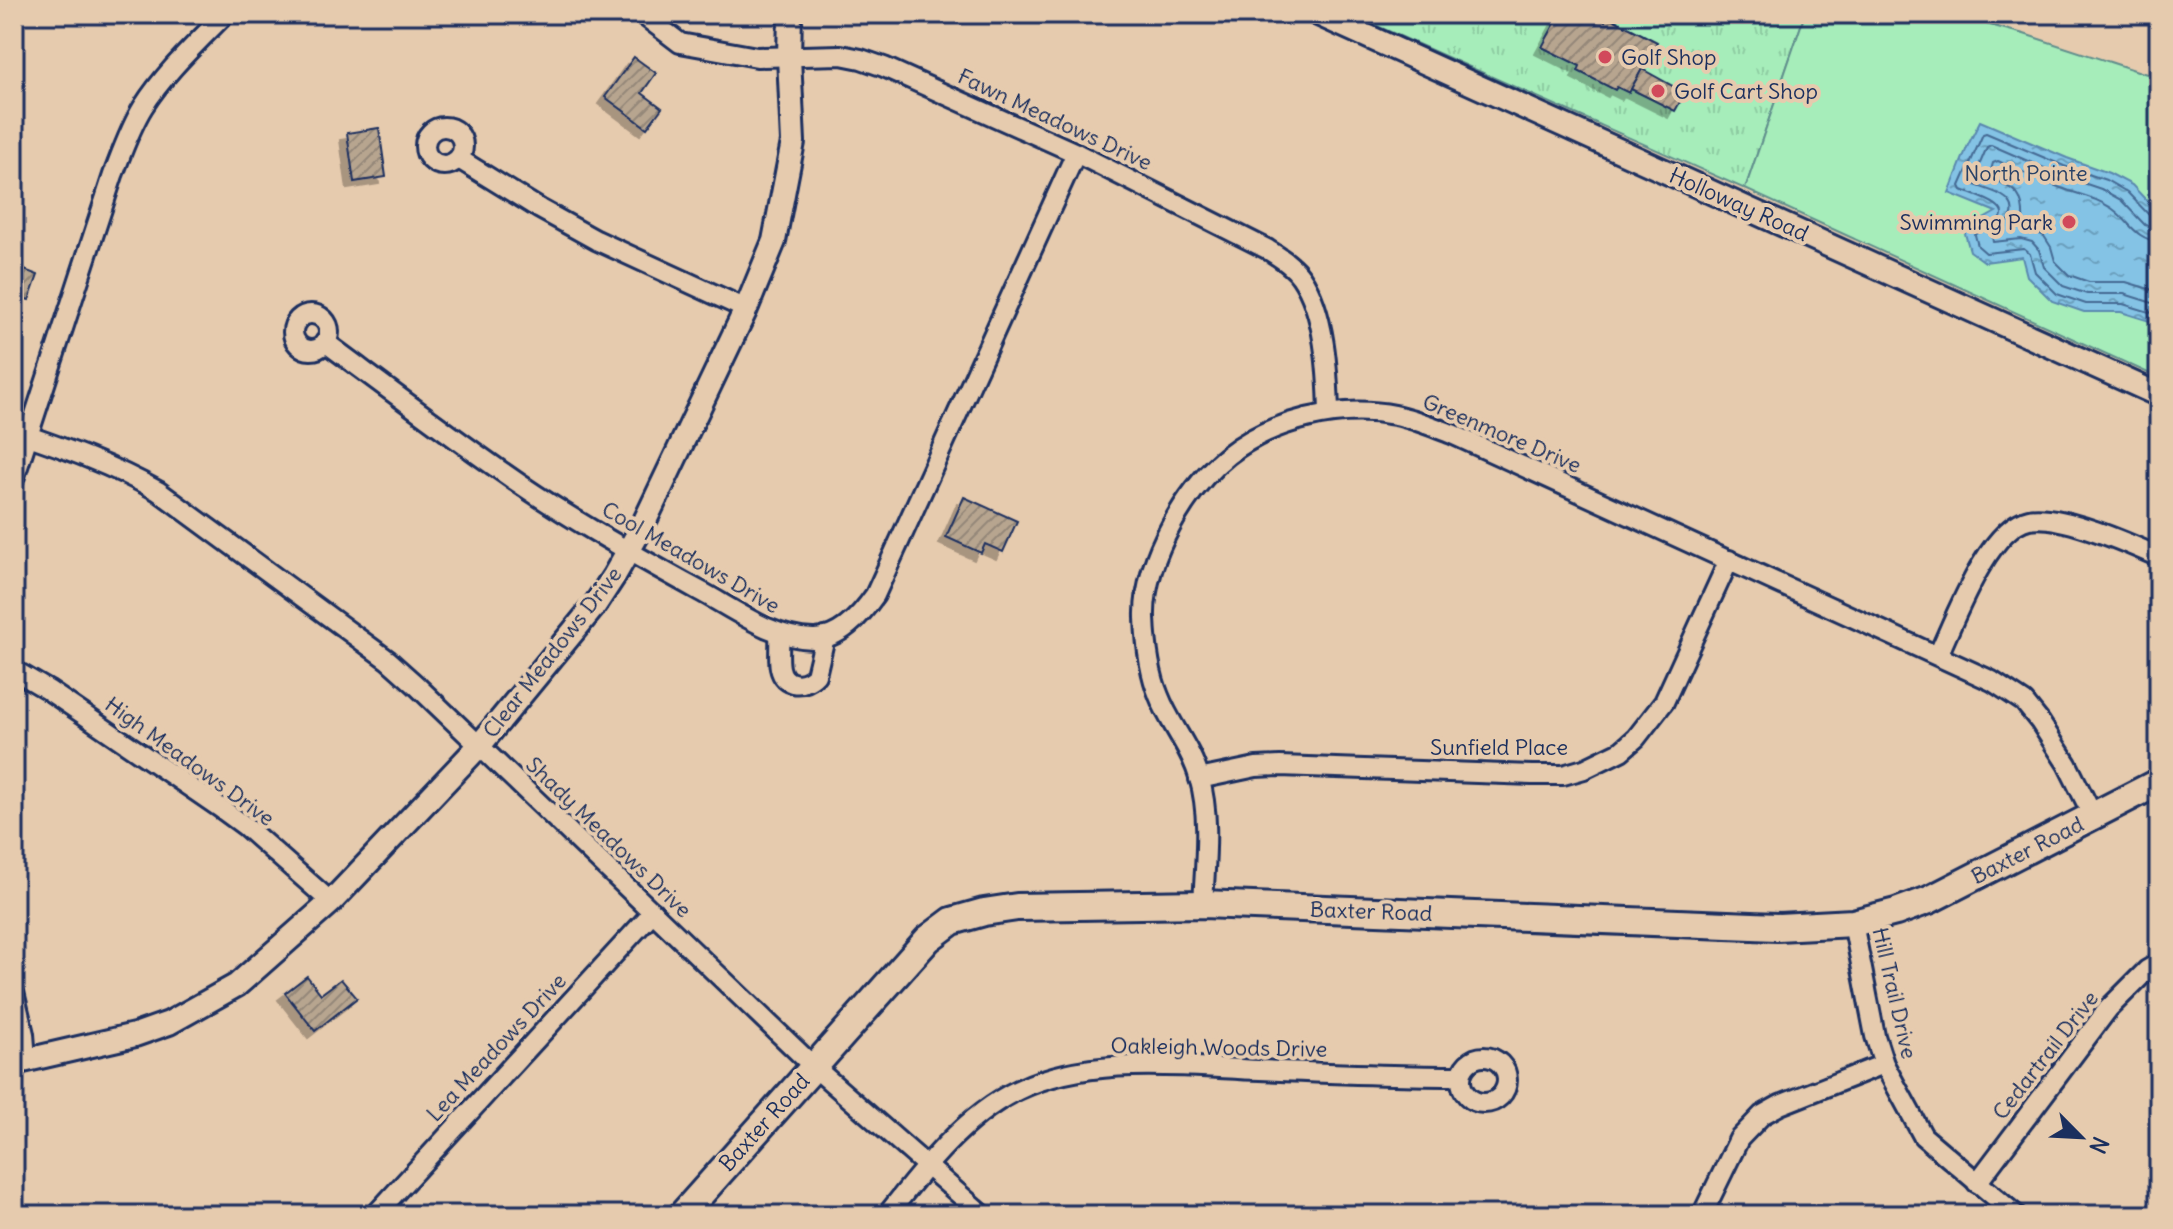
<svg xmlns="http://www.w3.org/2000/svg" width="2173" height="1229" font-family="Delius,sans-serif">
<defs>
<pattern id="grass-tufts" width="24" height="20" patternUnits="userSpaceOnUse" patternTransform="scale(2)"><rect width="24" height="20" fill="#a6edba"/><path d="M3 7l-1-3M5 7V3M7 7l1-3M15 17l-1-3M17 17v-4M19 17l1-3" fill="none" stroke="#8ecca2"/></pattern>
<pattern id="water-ripples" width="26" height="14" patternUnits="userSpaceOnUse" patternTransform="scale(2)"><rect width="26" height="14" fill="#84c3e5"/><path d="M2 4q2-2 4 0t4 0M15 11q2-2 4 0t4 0" fill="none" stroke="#6b9fbd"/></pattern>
<pattern id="building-hatch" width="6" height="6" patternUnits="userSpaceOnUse" patternTransform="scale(2)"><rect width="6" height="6" fill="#b7a58f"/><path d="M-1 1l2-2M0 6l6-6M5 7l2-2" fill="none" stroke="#948778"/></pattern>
<filter id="shadow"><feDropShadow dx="-7" dy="7" stdDeviation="0" flood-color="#0004"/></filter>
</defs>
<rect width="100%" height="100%" fill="#e6cbae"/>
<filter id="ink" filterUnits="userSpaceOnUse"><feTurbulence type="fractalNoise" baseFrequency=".0125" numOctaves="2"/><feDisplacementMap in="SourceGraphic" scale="16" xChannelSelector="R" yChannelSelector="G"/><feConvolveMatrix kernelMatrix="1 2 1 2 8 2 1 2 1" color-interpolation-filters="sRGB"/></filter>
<g filter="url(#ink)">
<polygon fill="url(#grass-tufts)" stroke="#608e8c" stroke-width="2" points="1350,14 1805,14 1745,189"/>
<polygon fill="#a6edba" stroke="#608e8c" stroke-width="2" points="1805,14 1948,14 2024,34 2159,78 2159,378 1745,189"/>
<polygon fill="url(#water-ripples)" stroke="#5a88af" stroke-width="2" points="1980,121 2067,158 2109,173 2132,185 2159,214 2159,324 2121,312 2084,312 2052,301 2027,276 2022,257 1985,262 1970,251 1964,230 1996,212 1949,193 1968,145"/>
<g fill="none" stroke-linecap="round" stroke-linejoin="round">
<g stroke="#456a94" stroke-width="2">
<path d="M2159,219l-8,-2 -24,-25 -21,-12 -42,-14 -78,-33 -3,1 -23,52 2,4c10,5 55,16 35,32 -7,5 -16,8 -22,13l3,11 8,7 38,-4 6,5 5,18 22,22 29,10h37l36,11"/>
<path d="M2159,229l-14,-4 -24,-25 -20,-11 -41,-14 -69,-30 -4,2 -14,33 2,5c8,3 18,6 26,10 23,13 7,31 -9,41l1,6 28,-3 11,3 7,8 5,17 19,19 24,8h37l35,11"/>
<path d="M2159,241c-23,-1 -29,-19 -45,-31 -17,-13 -39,-16 -58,-24 -20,-7 -39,-17 -58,-25l-5,2 -4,14c27,13 36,16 34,48l21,11 7,11 4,14 14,14 20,7h37l33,10"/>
</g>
</g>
<g fill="url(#building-hatch)" stroke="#1b2f5e" stroke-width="2" filter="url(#shadow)">
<polygon points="1560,14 1592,14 1605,21 1607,16 1657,42 1629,93 1617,87 1615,90 1578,71 1580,66 1542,47"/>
<polygon points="634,57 656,73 642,93 662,108 647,128 605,97"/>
<polygon points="1642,69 1685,93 1675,111 1631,89"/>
<polygon points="379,128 386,177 354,182 347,133"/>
<polygon points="14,266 38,275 29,300 14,295"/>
<polygon points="964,497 1017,521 1003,552 985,544 981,553 946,537"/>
<polygon points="307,976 321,994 341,979 357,998 315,1031 285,993"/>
</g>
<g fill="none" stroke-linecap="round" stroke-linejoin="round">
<defs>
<g id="minor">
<path d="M642,14l38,29 77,14 84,-2 20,4 23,8 192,86 191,96c12,8 26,16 34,28 24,35 27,95 28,136"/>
<circle cx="444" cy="146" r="19"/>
<polyline points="459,159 540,209 596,240 746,309"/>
<circle cx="311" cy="332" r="18"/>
<path d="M325,342c58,43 116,87 176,129 62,44 130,82 197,119 36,19 73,48 115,49 27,1 48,-24 62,-44l201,-442"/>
<path d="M14,431c50,17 98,34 144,60l230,169 28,25 398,382 169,148"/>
<path d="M14,479l99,-304c9,-23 17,-47 30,-68 22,-35 54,-64 82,-93"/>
<path d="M779,635c1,10 -1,23 1,33 4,20 25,19 36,7l9,-38"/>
<path d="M1938,655c17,-36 50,-127 91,-136 31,-6 101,25 130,38"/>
<polyline points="14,670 48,690 219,807 245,826 331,902"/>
<polyline points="1199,779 1256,767 1280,766 1532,775 1563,775 1584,769 1621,751 1636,738 1664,702 1729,560"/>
<path d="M1203,904c2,-42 8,-86 -4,-127 -9,-31 -29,-52 -40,-81 -10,-24 -13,-52 -14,-78 -1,-31 11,-65 26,-92 14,-26 33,-52 57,-71 45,-35 111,-51 167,-40 20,4 38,12 57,19l540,247 32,21 16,20 27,42 26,52"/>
<polyline points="1853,923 1875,1036 1884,1064 1923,1136 2016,1215"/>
<polyline points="14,992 24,1034 26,1059"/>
<circle cx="1484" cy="1080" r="23"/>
<polyline points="1977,1183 2108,1009 2147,970 2159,963"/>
<polyline points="375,1215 653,912"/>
<path d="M887,1215c36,-46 78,-100 131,-125 73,-35 164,-23 242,-20 67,3 134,6 201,6"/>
<polyline points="1702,1215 1739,1139 1762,1115 1780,1105 1884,1064"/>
</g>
<g id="tertiary">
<polyline points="1318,14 2159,395"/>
<polyline points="14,1063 135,1035 169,1023 237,985 331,902 479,746 595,605 614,576 643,525 746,309 774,241 793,142 789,57 790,14"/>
</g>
<polyline id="secondary" points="682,1215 928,939 952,921 984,912 1017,907 1203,904 1777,927 1853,923 1896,912 1929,900 2159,782"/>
</defs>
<use href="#minor" stroke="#1b2f5e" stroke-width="24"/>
<use href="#tertiary" stroke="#1b2f5e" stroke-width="28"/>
<use href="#secondary" stroke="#1b2f5e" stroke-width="32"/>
<use href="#minor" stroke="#e6cbae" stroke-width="18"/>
<use href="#tertiary" stroke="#e6cbae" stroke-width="22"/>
<use href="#secondary" stroke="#e6cbae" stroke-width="26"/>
</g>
</g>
<g fill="#d1495b" stroke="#e6cbae" stroke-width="3">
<circle cx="1605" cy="57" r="8"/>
<circle cx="1658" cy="91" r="8"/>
<circle cx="2069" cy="222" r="8"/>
</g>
<g text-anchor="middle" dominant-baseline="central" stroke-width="8" stroke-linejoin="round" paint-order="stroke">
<g font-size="22" fill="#1b2f5e" stroke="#e6cbae" text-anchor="start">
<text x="1621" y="57">Golf Shop</text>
<text x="1674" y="91">Golf Cart Shop</text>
<text x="2053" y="222" text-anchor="end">Swimming Park</text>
</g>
<g font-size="22" fill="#1b2f5e" stroke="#e6cbae">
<text transform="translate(1055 119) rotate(25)">Fawn Meadows Drive</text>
<text transform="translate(1739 204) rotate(24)">Holloway Road</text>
<text transform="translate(1502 433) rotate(23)">Greenmore Drive</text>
<text transform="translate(691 557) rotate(30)">Cool Meadows Drive</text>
<text transform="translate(552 652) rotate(-52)">Clear Meadows Drive</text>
<text x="1499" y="747">Sunfield Place</text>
<text transform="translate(190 761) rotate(36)">High Meadows Drive</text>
<text transform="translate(609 837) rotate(44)">Shady Meadows Drive</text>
<text transform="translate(2027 850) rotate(-27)">Baxter Road</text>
<text transform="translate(1371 911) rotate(2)">Baxter Road</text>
<text transform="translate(1895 993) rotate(77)">Hill Trail Drive</text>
<text transform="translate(496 1047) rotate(-47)">Lea Meadows Drive</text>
<text transform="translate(1219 1047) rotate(1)">Oakleigh Woods Drive</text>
<text transform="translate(2045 1055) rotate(-52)">Cedartrail Drive</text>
<text transform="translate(764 1122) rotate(-48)">Baxter Road</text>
</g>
<g font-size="22" fill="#294267" stroke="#e6cbae">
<text x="2026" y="173">North Pointe</text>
</g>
</g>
<rect width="2173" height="1229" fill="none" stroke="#e6cbae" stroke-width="48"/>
<rect x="24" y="24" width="2125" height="1181" fill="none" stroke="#1b2f5e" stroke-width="3" filter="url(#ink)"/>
<g transform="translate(2081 1137) rotate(114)" stroke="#e6cbae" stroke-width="6" paint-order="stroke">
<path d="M0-6L14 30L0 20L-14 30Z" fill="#1b2f5e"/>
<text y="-12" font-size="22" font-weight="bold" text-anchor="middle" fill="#1b2f5e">N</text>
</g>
</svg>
